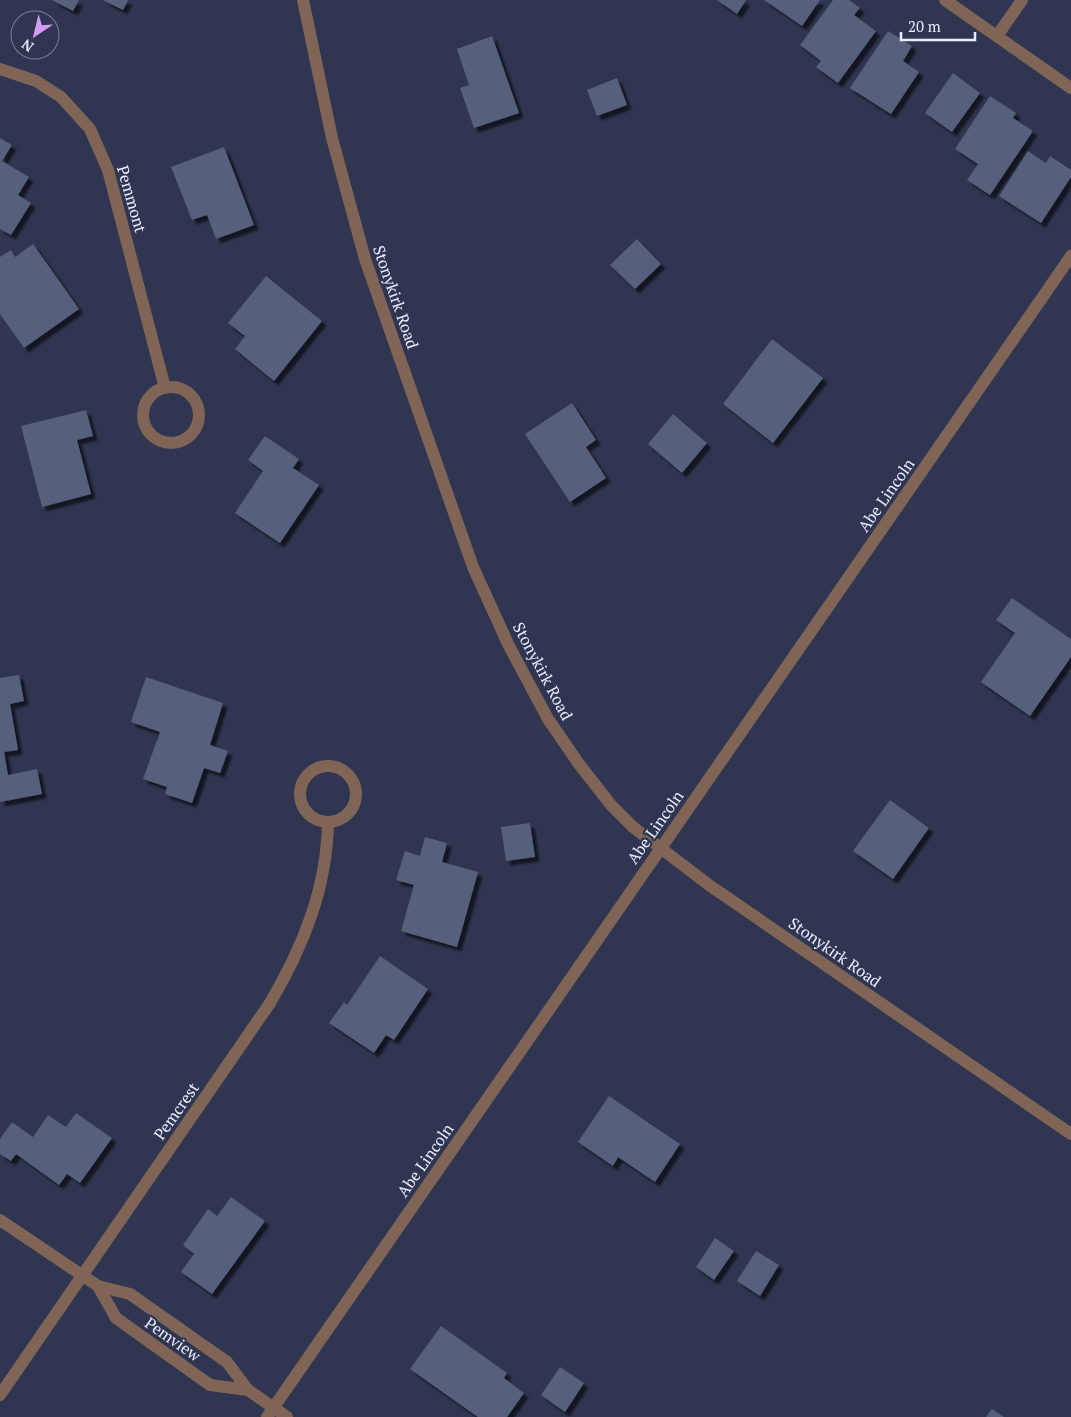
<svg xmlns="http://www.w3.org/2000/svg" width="1071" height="1417" font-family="'PT Serif',serif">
<defs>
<filter id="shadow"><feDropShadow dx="4.5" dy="4.5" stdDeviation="1" flood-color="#0009"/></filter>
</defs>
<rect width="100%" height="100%" fill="#303651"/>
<g fill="#565e7b" filter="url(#shadow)">
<polygon points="52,0 79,0 73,11"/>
<polygon points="103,0 128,0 123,10"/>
<polygon points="717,0 746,0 737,14"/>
<polygon points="764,0 820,0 802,26"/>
<polygon points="833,0 849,0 860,8 854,15 876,31 838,83 816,67 821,61 800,45"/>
<polygon points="888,31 912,46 903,61 919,72 891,114 850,88"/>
<polygon points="492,36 519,113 474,128 460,88 469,85 457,49"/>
<polygon points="953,73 980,93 952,132 925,113"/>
<polygon points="617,78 627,105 597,116 587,90"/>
<polygon points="990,96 1016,113 1013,118 1033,131 990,195 967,180 978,164 955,149"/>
<polygon points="0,138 12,145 2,161 29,177 18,195 31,203 11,235 0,229"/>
<polygon points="224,147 254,225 216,239 207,215 192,220 171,167"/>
<polygon points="1028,151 1046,163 1050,156 1071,170 1071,177 1041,223 999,196"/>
<polygon points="637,239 661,264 635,289 610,265"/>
<polygon points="33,244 79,309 24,348 0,314 0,257 11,250 15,257"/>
<polygon points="266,276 322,321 274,381 235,349 245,336 228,323"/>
<polygon points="772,339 823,378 773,443 723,404"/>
<polygon points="572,403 596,440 586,447 606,478 570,502 525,434"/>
<polygon points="86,410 93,436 77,440 91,494 42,507 21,426"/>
<polygon points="673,414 707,443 682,473 648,444"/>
<polygon points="265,436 299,459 293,468 319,485 280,543 235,513 263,471 248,460"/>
<polygon points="1012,598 1071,639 1071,657 1030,716 981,682 1015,633 996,620"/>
<polygon points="19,675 24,701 10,704 18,750 4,752 8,775 37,769 42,794 0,802 0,678"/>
<polygon points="146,677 223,703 210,745 228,751 220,773 204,768 192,803 165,794 167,787 143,779 160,732 131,722"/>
<polygon points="890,800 929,828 893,879 853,851"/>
<polygon points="530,823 535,857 506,861 501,827"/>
<polygon points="425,837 447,843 442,862 478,872 457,947 401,931 414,885 396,880 405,851 420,856"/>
<polygon points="380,956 428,989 394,1040 386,1035 374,1053 329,1023 344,1002 347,1005"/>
<polygon points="609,1096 680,1144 655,1182 618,1157 613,1166 578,1142"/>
<polygon points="76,1113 112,1138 80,1183 67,1174 59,1185 16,1154 11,1161 0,1154 0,1139 12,1122 33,1137 48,1115 66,1127"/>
<polygon points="231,1197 265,1221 212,1294 181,1272 194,1254 183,1245 208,1209 217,1216"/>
<polygon points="715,1238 734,1251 714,1280 696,1267"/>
<polygon points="756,1251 779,1265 760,1296 737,1281"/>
<polygon points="441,1326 507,1373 504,1378 524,1393 507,1417 478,1417 410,1369"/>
<polygon points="560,1367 584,1383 565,1412 541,1395"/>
<polygon points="992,1409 1004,1417 986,1417"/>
</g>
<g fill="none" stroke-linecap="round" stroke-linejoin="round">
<g stroke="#806557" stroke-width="12">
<polyline points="303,0 332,138 365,259 473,567 509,646 548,719 579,764 611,805 633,827 709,885 1071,1134"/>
<polyline points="945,0 1071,88"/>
<polyline points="997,36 1022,0"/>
<polyline points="0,69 36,81 61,97 90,129 108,170 165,388"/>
<circle cx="171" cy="415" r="28"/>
<circle cx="328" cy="794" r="28"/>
<polyline points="0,1220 98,1286 130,1294 227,1362 248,1390 287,1417"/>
<polyline points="98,1286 116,1318 210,1385 248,1390"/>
<path d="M0,1395l270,-392c33,-56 57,-115 58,-181"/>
</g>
<polyline stroke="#806557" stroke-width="12" points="267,1417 1071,256"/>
</g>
<g text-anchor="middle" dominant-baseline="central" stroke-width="4.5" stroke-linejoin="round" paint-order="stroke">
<g font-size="16" fill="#e8edfe" stroke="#303651">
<text transform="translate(132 199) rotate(74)">Pemmont</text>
<text transform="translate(396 297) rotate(71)">Stonykirk Road</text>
<text transform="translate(886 495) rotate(-55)">Abe Lincoln</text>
<text transform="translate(543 671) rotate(62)">Stonykirk Road</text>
<text transform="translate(655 827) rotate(-55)">Abe Lincoln</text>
<text transform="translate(835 952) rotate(35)">Stonykirk Road</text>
<text transform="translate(176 1111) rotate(-55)">Pemcrest</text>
<text transform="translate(425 1160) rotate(-55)">Abe Lincoln</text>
<text transform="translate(173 1339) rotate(35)">Pemview</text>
</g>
</g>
<g transform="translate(35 35) rotate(215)"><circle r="24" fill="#303651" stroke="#7a7f96"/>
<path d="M0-4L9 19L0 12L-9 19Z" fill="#d89af8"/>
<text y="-8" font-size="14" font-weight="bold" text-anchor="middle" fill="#e8edfe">N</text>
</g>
<path d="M901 32v8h74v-8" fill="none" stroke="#e8edfe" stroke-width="2.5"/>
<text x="908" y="32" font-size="15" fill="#e8edfe" stroke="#303651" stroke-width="4" paint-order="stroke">20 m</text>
</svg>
